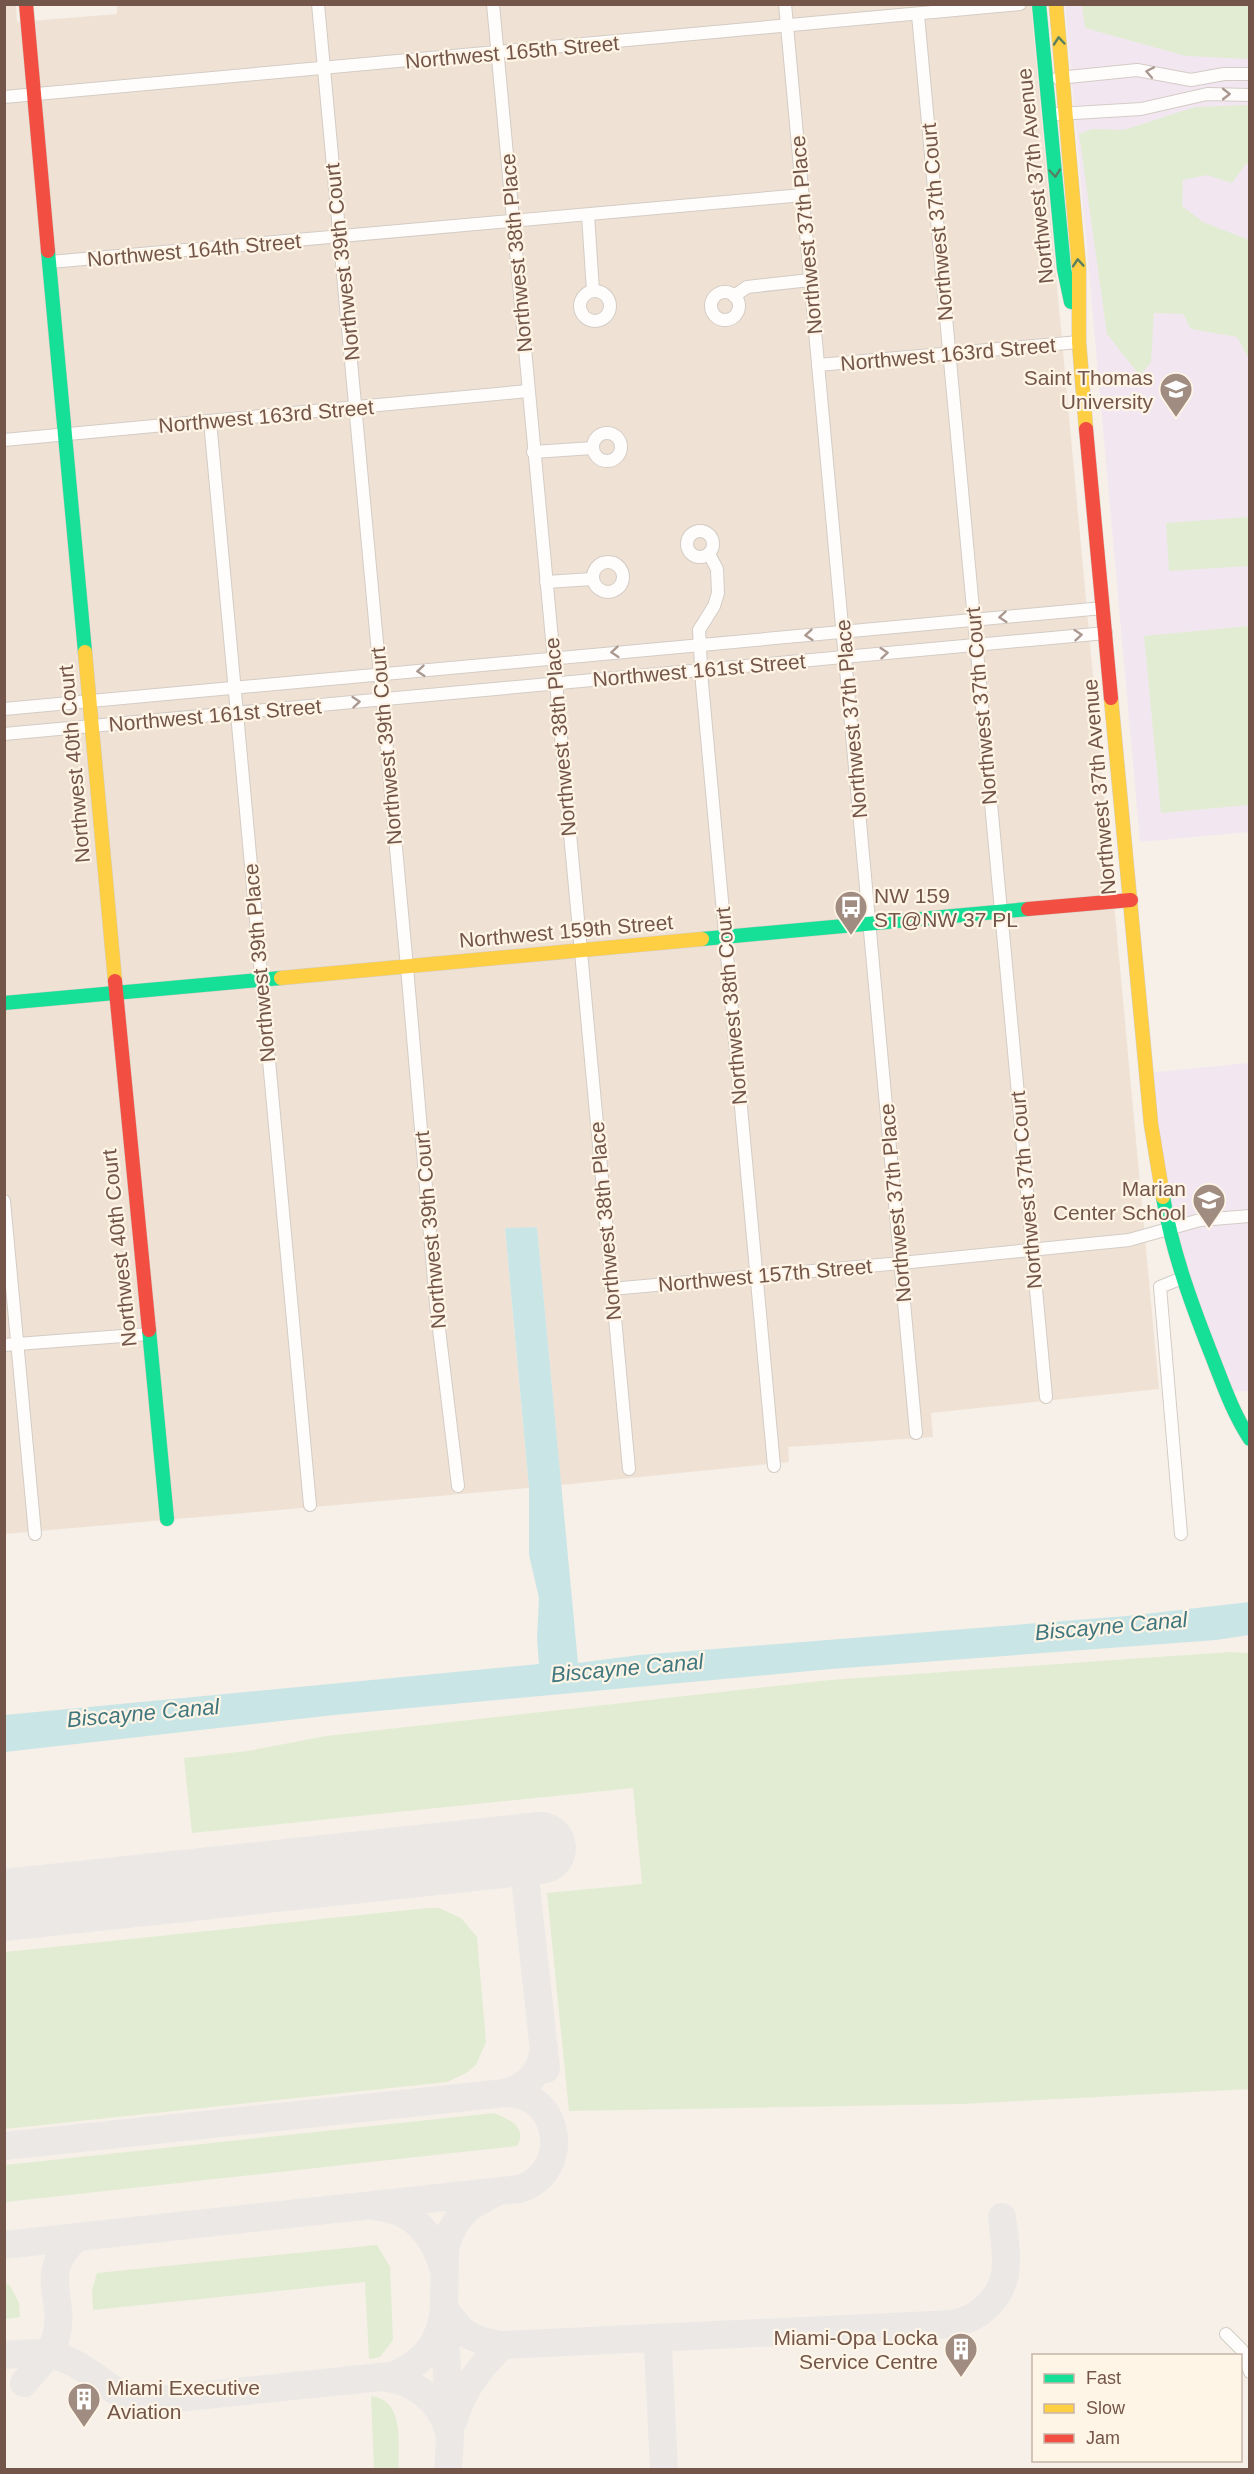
<svg xmlns="http://www.w3.org/2000/svg" width="1254" height="2474" font-family="Helvetica,sans-serif">
<rect width="100%" height="100%" fill="#f6f0e8"/>
<polygon fill="#efe2d5" points="117,4 1031,5 1159,1389 931,1413 933,1437 788,1447 789,1462 561,1485 537,1227 505,1229 529,1488 5,1534 5,5 16,5 17,22 117,14"/>
<g fill="#f2e7f1">
<polygon points="1065,5 1249,5 1249,832 1140,842"/>
<polygon points="1249,1063 1249,1391 1227,1392 1187,1292 1146,1073"/>
</g>
<g fill="#e2ecd3">
<polygon points="1082,5 1249,5 1249,59 1186,56 1085,28"/>
<polygon points="1249,105 1249,163 1245,165 1232,183 1207,175 1183,180 1182,206 1203,222 1249,240 1249,359 1237,337 1191,329 1183,314 1154,313 1151,362 1140,376 1107,334 1079,134 1092,129 1124,130 1195,107"/>
<polygon points="1249,517 1249,566 1169,571 1166,523"/>
<polygon points="1249,626 1249,805 1161,813 1144,636"/>
<polygon points="1229,1652 1250,1653 1249,2089 961,2104 569,2111 547,1893 642,1884 633,1788 192,1833 184,1758 248,1751 326,1736 830,1680"/>
<polygon points="428,1908 439,1908 461,1918 477,1937 486,2042 476,2065 466,2073 447,2082 5,2129 5,1952"/>
<path d="M494,2113c15,6 34,15 23,33l-512,56v-37z"/>
<polygon points="377,2245 390,2267 393,2340 380,2357 369,2359 365,2282 93,2310 92,2290 97,2273"/>
<polygon points="9,2284 19,2303 20,2317 5,2319 5,2285"/>
<path d="M371,2396c34,4 27,48 28,73h-25z"/>
</g>
<polygon fill="#cae5e6" points="537,1227 578,1663 639,1655 1127,1616 1249,1602 1249,1635 1216,1640 831,1669 334,1715 5,1752 5,1715 539,1664 537,1639 539,1598 529,1555 529,1488 505,1228"/>
<g fill="none" stroke-linecap="round" stroke-linejoin="round">
<g stroke="#ece8e6" stroke-width="28">
<polyline points="522,1850 546,2069"/>
<path d="M4,2146l501,-53c22,-6 36,-20 39,-44"/>
<path d="M378,2207c35,2 55,29 65,59"/>
<path d="M4,2245l515,-56c54,-16 43,-97 -14,-96"/>
<path d="M444,2308c18,27 27,32 58,37l451,-21c25,-5 47,-24 52,-50 3,-18 -1,-39 -3,-57"/>
<polyline points="649,2338 658,2348 664,2470"/>
<path d="M4,2355c21,-2 42,-4 61,4 32,12 42,37 82,42l244,-25c32,-12 50,-33 53,-68"/>
<path d="M380,2377c31,2 59,21 68,52"/>
<path d="M24,2383c11,-14 27,-29 32,-46 11,-39 -21,-65 22,-100"/>
<path d="M454,2420c7,-30 27,-53 48,-75"/>
<polyline points="448,2470 450,2437 444,2308 445,2249 450,2233 458,2219 469,2207 493,2194"/>
</g>
<polyline stroke="#ece8e6" stroke-width="72" points="4,1905 540,1848"/>
<defs>
<g id="street">
<polyline points="318,4 407,967 436,1304 458,1486"/>
<polyline points="493,4 629,1469"/>
<polyline points="785,4 916,1433"/>
<polyline points="918,15 1046,1397"/>
<polyline points="1058,78 1137,70 1191,80 1224,74 1250,74"/>
<polyline points="4,97 1020,4"/>
<polyline points="1058,114 1141,109 1207,94 1250,95"/>
<polyline points="588,215 593,291"/>
<polyline points="50,262 803,195"/>
<circle cx="595" cy="306" r="15"/>
<circle cx="725" cy="306" r="14"/>
<polyline points="734,296 747,287 810,280"/>
<polyline points="818,365 1079,342"/>
<polyline points="210,421 310,1505"/>
<circle cx="607" cy="447" r="14"/>
<polyline points="4,440 528,391"/>
<polyline points="533,452 593,448"/>
<circle cx="700" cy="544" r="13"/>
<polyline points="709,554 717,569 718,593 714,606 699,630 702,683 774,1466"/>
<circle cx="608" cy="577" r="15"/>
<polyline points="546,582 593,579"/>
<polyline points="4,709 1103,608"/>
<polyline points="4,734 1106,633"/>
<polyline points="4,1201 35,1534"/>
<polyline points="611,1289 901,1263 1129,1240 1200,1220 1250,1216"/>
<polyline points="4,1345 149,1334"/>
<polyline points="1181,1534 1160,1287 1182,1278"/>
<polyline points="1226,2334 1242,2350 1250,2372"/>
</g>
<g id="fast">
<polyline points="1039,4 1064,269 1071,302"/>
<polyline points="48,251 85,652"/>
<polyline points="702,939 1028,909"/>
<polyline points="4,1003 281,978"/>
<path d="M1163,1197c9,53 27,103 47,154 12,30 22,61 40,88"/>
<polyline points="149,1330 167,1519"/>
</g>
<g id="slow">
<polyline points="1056,4 1079,268 1079,342 1086,429"/>
<polyline points="85,652 115,981"/>
<polyline points="1111,698 1151,1124 1163,1197"/>
<polyline points="281,978 702,939"/>
</g>
<g id="jam">
<polyline points="26,4 48,251"/>
<polyline points="1086,429 1111,698"/>
<polyline points="1028,909 1131,900"/>
<polyline points="115,981 149,1330"/>
</g>
</defs>
<use href="#street" stroke="#d4ccc5" stroke-width="14"/>
<use href="#fast" stroke="#d5ccc4" stroke-width="15"/>
<use href="#slow" stroke="#d5ccc4" stroke-width="15"/>
<use href="#jam" stroke="#d5ccc4" stroke-width="15"/>
<use href="#street" stroke="#fefdfc" stroke-width="12"/>
<use href="#fast" stroke="#16e098" stroke-width="14"/>
<use href="#slow" stroke="#ffcf43" stroke-width="14"/>
<use href="#jam" stroke="#f24e42" stroke-width="14"/>
</g>
<defs><path id="oneway-chevron" d="M-2-3.5L2.5 0L-2 3.5" fill="none" stroke-width="1.6" stroke-linecap="round" stroke-linejoin="round" transform="scale(1.5)"/></defs>
<g stroke="#577f61">
<use href="#oneway-chevron" transform="translate(1059 41) rotate(-95)"/>
<use href="#oneway-chevron" transform="translate(1055 173) rotate(85)"/>
<use href="#oneway-chevron" transform="translate(1078 263) rotate(-94)"/>
</g>
<g stroke="#ab9991">
<use href="#oneway-chevron" transform="translate(1150 72) rotate(-169)"/>
<use href="#oneway-chevron" transform="translate(1226 94)"/>
<use href="#oneway-chevron" transform="translate(1003 617) rotate(175)"/>
<use href="#oneway-chevron" transform="translate(809 635) rotate(175)"/>
<use href="#oneway-chevron" transform="translate(1078 635) rotate(-5)"/>
<use href="#oneway-chevron" transform="translate(615 652) rotate(175)"/>
<use href="#oneway-chevron" transform="translate(884 653) rotate(-5)"/>
<use href="#oneway-chevron" transform="translate(421 671) rotate(175)"/>
<use href="#oneway-chevron" transform="translate(356 702) rotate(-5)"/>
</g>
<defs>
<symbol id="university-pin" viewBox="-11 -11 22 30"><path d="M0 17L-7.5 6A9.5 9.5 0 1 1 7.5 6Z" fill="#a18c81" stroke="#fff5e7"/><path d="M0-5L7-2L0 1L-7-2ZM-4 1L0 2.5L4 1V4Q0 6-4 4Z" fill="#fff"/></symbol>
<symbol id="bus-pin" viewBox="-11 -11 22 30"><path d="M0 17L-7.5 6A9.5 9.5 0 1 1 7.5 6Z" fill="#a18c81" stroke="#fff5e7"/><path d="M-5-6H5V4H4V6H2V4H-2V6H-4V4H-5ZM-3.5-4V0h7V-4ZM-3.5 1.2v1.5H-2V1.2ZM2 1.2v1.5H3.5V1.2Z" fill="#fff"/></symbol>
<symbol id="school-pin" viewBox="-11 -11 22 30"><path d="M0 17L-7.5 6A9.5 9.5 0 1 1 7.5 6Z" fill="#a18c81" stroke="#fff5e7"/><path d="M0-5L7-2L0 1L-7-2ZM-4 1L0 2.5L4 1V4Q0 6-4 4Z" fill="#fff"/></symbol>
<symbol id="building-pin" viewBox="-11 -11 22 30"><path d="M0 17L-7.5 6A9.5 9.5 0 1 1 7.5 6Z" fill="#a18c81" stroke="#fff5e7"/><path d="M-4-6H4V6H1V3H-1V6H-4ZM-2.5-4.3h1.7v1.8h-1.7ZM.8-4.3h1.7v1.8H.8ZM-2.5-1h1.7V.8h-1.7ZM.8-1h1.7V.8H.8Z" fill="#fff"/></symbol>
</defs>
<g fill-rule="evenodd">
<use href="#university-pin" x="1157" y="370" width="38" height="52"/>
<use href="#bus-pin" x="832" y="888" width="38" height="52"/>
<use href="#school-pin" x="1190" y="1181" width="38" height="52"/>
<use href="#building-pin" x="942" y="2330" width="38" height="52"/>
<use href="#building-pin" x="65" y="2380" width="38" height="52"/>
</g>
<g text-anchor="middle" dominant-baseline="central" stroke-width="4.5" stroke-linejoin="round" paint-order="stroke">
<g font-size="21" fill="#735649" stroke="#fff5e7">
<text transform="translate(512 52) rotate(-5)">Northwest 165th Street</text>
<text transform="translate(1035 176) rotate(-96)">Northwest 37th Avenue</text>
<text transform="translate(937 222) rotate(-95)">Northwest 37th Court</text>
<text transform="translate(806 235) rotate(-95)">Northwest 37th Place</text>
<text transform="translate(194 250) rotate(-5)">Northwest 164th Street</text>
<text transform="translate(516 253) rotate(-95)">Northwest 38th Place</text>
<text transform="translate(342 262) rotate(-96)">Northwest 39th Court</text>
<text transform="translate(948 354) rotate(-5)">Northwest 163rd Street</text>
<text transform="translate(266 416) rotate(-5)">Northwest 163rd Street</text>
<text transform="translate(699 670) rotate(-5)">Northwest 161st Street</text>
<text transform="translate(981 706) rotate(-95)">Northwest 37th Court</text>
<text transform="translate(215 715) rotate(-5)">Northwest 161st Street</text>
<text transform="translate(851 719) rotate(-95)">Northwest 37th Place</text>
<text transform="translate(560 737) rotate(-95)">Northwest 38th Place</text>
<text transform="translate(386 746) rotate(-95)">Northwest 39th Court</text>
<text transform="translate(74 764) rotate(-95)">Northwest 40th Court</text>
<text transform="translate(1099 787) rotate(-95)">Northwest 37th Avenue</text>
<text transform="translate(566 931) rotate(-5)">Northwest 159th Street</text>
<text transform="translate(259 963) rotate(-95)">Northwest 39th Place</text>
<text transform="translate(731 1006) rotate(-95)">Northwest 38th Court</text>
<text transform="translate(1026 1190) rotate(-95)">Northwest 37th Court</text>
<text transform="translate(895 1203) rotate(-95)">Northwest 37th Place</text>
<text transform="translate(605 1221) rotate(-95)">Northwest 38th Place</text>
<text transform="translate(430 1230) rotate(-95)">Northwest 39th Court</text>
<text transform="translate(119 1248) rotate(-96)">Northwest 40th Court</text>
<text transform="translate(765 1275) rotate(-5)">Northwest 157th Street</text>
</g>
<g font-size="21" fill="#735649" stroke="#fff5e7" text-anchor="end">
<text x="1153" y="377">Saint Thomas<tspan x="1153" dy="24">University</tspan></text>
<text x="874" y="895" text-anchor="start">NW 159<tspan x="874" dy="24">ST@NW 37 PL</tspan></text>
<text x="1186" y="1188">Marian<tspan x="1186" dy="24">Center School</tspan></text>
<text x="938" y="2337">Miami-Opa Locka<tspan x="938" dy="24">Service Centre</tspan></text>
<text x="107" y="2387" text-anchor="start">Miami Executive<tspan x="107" dy="24">Aviation</tspan></text>
</g>
<g font-size="22" font-style="italic" fill="#40777f" stroke="#fff5e7">
<text transform="translate(1111 1626) rotate(-5)">Biscayne Canal</text>
<text transform="translate(627 1668) rotate(-5)">Biscayne Canal</text>
<text transform="translate(143 1713) rotate(-5)">Biscayne Canal</text>
</g>
</g>
<rect width="1254" height="2474" fill="none" stroke="#735649" stroke-width="12"/>
<rect x="1032" y="2354" width="210" height="108" fill="#fff5e7" stroke="#c7b5a8" stroke-width="1.5"/>
<rect x="1044" y="2374" width="30" height="9" fill="#16e098" stroke="#c7b5a8" stroke-width="1.5"/>
<text x="1086" y="2384" font-size="18" fill="#735649">Fast</text>
<rect x="1044" y="2404" width="30" height="9" fill="#ffcf43" stroke="#c7b5a8" stroke-width="1.5"/>
<text x="1086" y="2414" font-size="18" fill="#735649">Slow</text>
<rect x="1044" y="2434" width="30" height="9" fill="#f24e42" stroke="#c7b5a8" stroke-width="1.5"/>
<text x="1086" y="2444" font-size="18" fill="#735649">Jam</text>
</svg>
